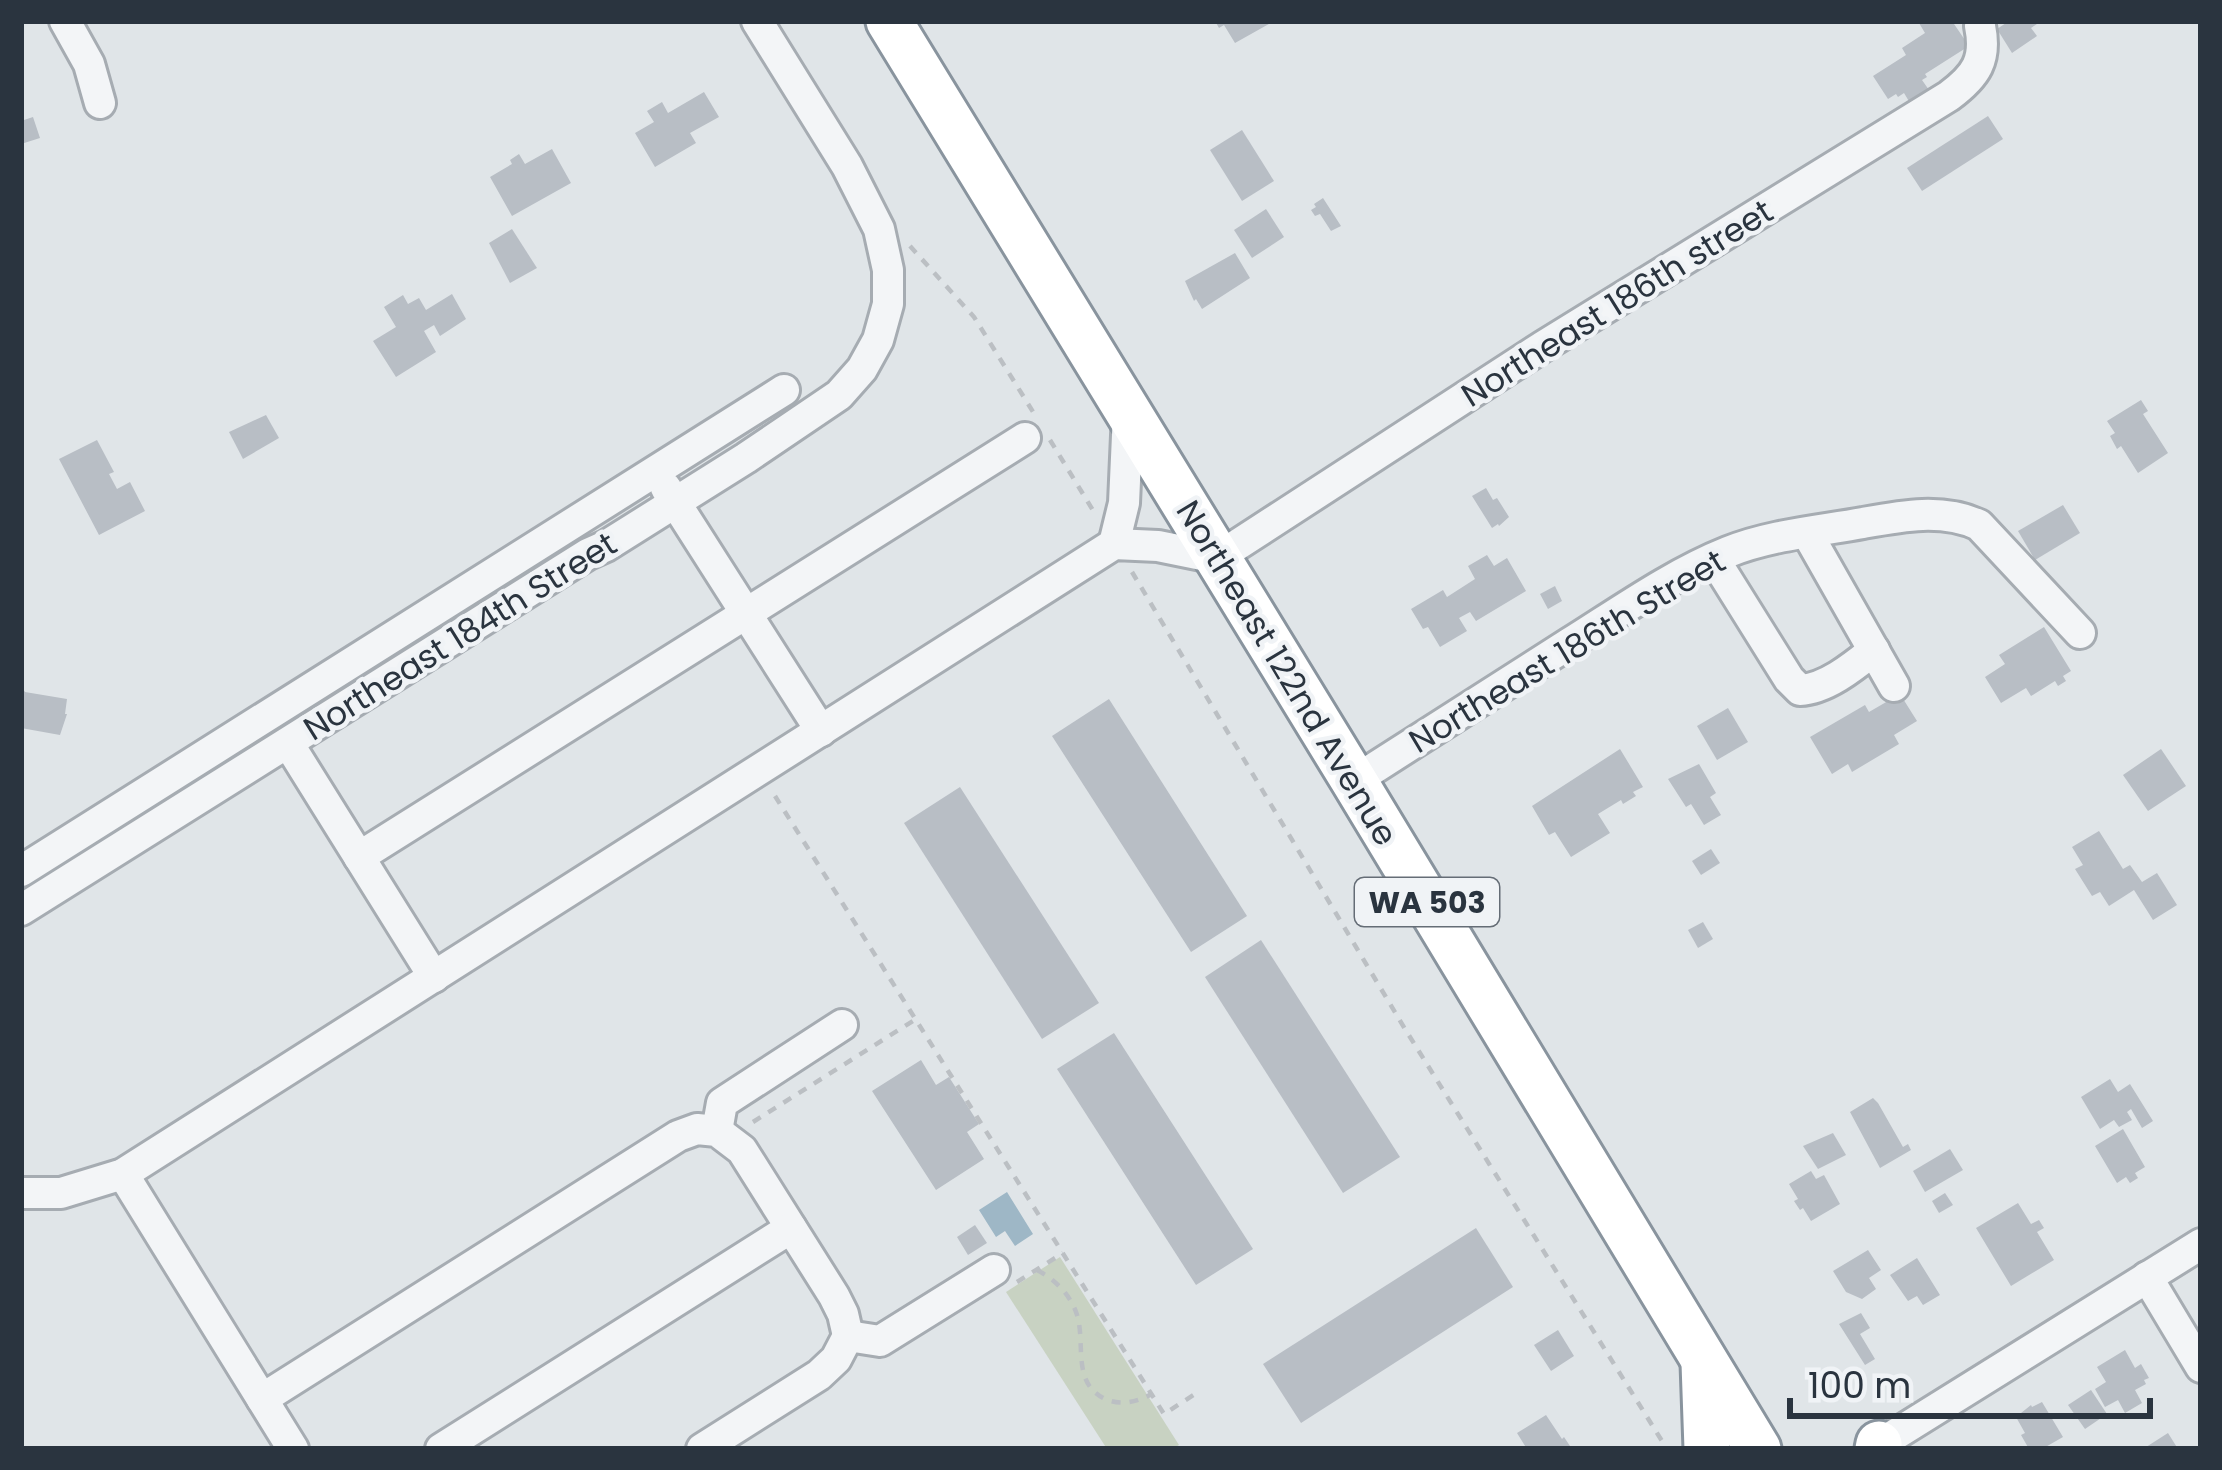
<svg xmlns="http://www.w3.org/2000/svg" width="2222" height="1470" font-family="Poppins,sans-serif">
<rect width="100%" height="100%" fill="#e0e5e8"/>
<polygon fill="#c8d2c2" points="1060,1257 1179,1445 1172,1449 1107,1449 1006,1292"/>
<polygon fill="#9eb7c6" points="1007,1192 1033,1234 1015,1246 1005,1231 996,1237 979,1210"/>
<g fill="#b8bec5">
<polygon points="1215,21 1274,21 1235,43 1224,25 1219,28"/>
<polygon points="1922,21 1940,23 1952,21 1969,46 1925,74 1927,77 1922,80 1929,90 1910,103 1904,93 1898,97 1896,94 1888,99 1873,76 1906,55 1902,48 1925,33 1919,23"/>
<polygon points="2009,21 2034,21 2037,24 2031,28 2037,36 2012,53 1997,29"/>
<polygon points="704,92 719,117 690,133 696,143 655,167 635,133 654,122 647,111 662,102 668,113"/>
<polygon points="1988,116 2003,139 1922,191 1907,168"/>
<polygon points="33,117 40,138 21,144 21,121"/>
<polygon points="1242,130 1274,181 1242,201 1210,150"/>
<polygon points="552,149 571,183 512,216 490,177 512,164 510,160 519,154 525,164"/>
<polygon points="1323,198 1341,226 1331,231 1320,214 1315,216 1311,210 1316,207 1314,204"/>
<polygon points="1266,209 1284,237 1252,258 1234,230"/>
<polygon points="512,229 537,268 510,283 489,243"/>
<polygon points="1235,253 1250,278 1202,309 1196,299 1194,301 1185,281"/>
<polygon points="452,294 466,319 440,336 434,325 424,331 436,352 396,377 373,341 396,327 384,307 403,295 408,304 419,298 426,310"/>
<polygon points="2141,400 2148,411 2143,414 2168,453 2138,473 2121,446 2117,449 2110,436 2115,433 2107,421"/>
<polygon points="266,415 279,438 243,459 229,432"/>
<polygon points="97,440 114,472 109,474 117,489 130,482 145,511 99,535 59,459"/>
<polygon points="1486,488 1493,500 1497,498 1509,517 1499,526 1498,524 1492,528 1472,496"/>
<polygon points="2063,505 2080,533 2035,560 2018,531"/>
<polygon points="1487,555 1494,566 1507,558 1526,591 1476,621 1470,612 1459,618 1467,631 1440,647 1428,627 1423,629 1411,609 1443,590 1447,597 1475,579 1468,566"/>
<polygon points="1555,586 1562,601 1548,609 1540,594"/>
<polygon points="2044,627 2071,671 2063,676 2066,681 2058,686 2055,681 2031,696 2026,688 2001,703 1985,677 2005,664 1999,655"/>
<polygon points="21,686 25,692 67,699 65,714 67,714 60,735 21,728"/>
<polygon points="1900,694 1917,721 1894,735 1899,744 1852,772 1848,764 1832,774 1810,737 1865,705 1869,712"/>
<polygon points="1109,699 1247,916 1191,952 1052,736"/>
<polygon points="1728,708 1748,742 1717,760 1697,726"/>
<polygon points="1620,749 1643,787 1633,792 1636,796 1623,804 1621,800 1598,814 1610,833 1571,857 1555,832 1549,835 1532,806"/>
<polygon points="2161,749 2186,786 2148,811 2123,775"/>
<polygon points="1699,764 1716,793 1710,797 1721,815 1704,825 1691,804 1686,807 1668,779"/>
<polygon points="960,787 1099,1003 1042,1039 904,823"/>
<polygon points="2099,831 2123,869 2130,865 2142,882 2157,873 2177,905 2153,920 2134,890 2109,906 2100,892 2092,896 2075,869 2083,865 2072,847"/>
<polygon points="1711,849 1720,863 1701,875 1692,861"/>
<polygon points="1703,922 1713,939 1698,948 1688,930"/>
<polygon points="1261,940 1400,1157 1343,1193 1205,977"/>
<polygon points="1114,1033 1253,1249 1196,1285 1057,1069"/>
<polygon points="921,1060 936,1085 949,1077 979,1124 967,1132 984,1159 936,1190 872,1091"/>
<polygon points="2110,1079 2118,1092 2130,1084 2153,1121 2142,1128 2131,1109 2127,1112 2132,1120 2119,1127 2114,1120 2100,1129 2081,1097"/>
<polygon points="1873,1098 1878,1103 1903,1147 1908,1144 1911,1150 1880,1168 1850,1112"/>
<polygon points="2123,1129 2145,1167 2135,1173 2138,1178 2130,1183 2126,1177 2117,1183 2095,1146"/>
<polygon points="1833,1133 1846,1155 1818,1169 1803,1146"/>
<polygon points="1950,1149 1963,1170 1925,1192 1913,1171"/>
<polygon points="1811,1171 1816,1179 1824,1175 1840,1204 1811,1221 1803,1208 1800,1210 1794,1201 1798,1199 1789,1184"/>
<polygon points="1945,1193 1953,1205 1939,1213 1932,1201"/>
<polygon points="2018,1203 2031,1224 2039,1220 2044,1228 2037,1232 2054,1260 2011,1286 1976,1228"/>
<polygon points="975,1225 987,1243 968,1255 957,1237"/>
<polygon points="1476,1228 1513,1287 1301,1423 1263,1364"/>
<polygon points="1868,1250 1881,1270 1869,1278 1876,1289 1862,1299 1846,1292 1833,1271"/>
<polygon points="1917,1258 1940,1295 1923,1305 1917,1296 1908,1301 1890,1275"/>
<polygon points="1861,1313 1870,1328 1860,1334 1875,1359 1865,1365 1839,1324"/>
<polygon points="1558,1330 1574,1356 1551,1371 1534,1345"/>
<polygon points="2125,1350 2135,1368 2141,1364 2149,1378 2144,1380 2146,1384 2135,1390 2142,1403 2125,1413 2118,1400 2105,1407 2095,1389 2106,1382 2097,1367"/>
<polygon points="2091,1390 2107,1414 2085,1429 2068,1405"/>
<polygon points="2042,1402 2063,1437 2042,1449 2029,1449 2021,1435 2025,1433 2016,1417 2031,1405 2032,1407"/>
<polygon points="1546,1415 1562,1439 1564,1437 1572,1449 1527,1449 1517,1433"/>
<polygon points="2168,1433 2178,1449 2143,1449"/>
</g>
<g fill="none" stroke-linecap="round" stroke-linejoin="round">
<defs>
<g id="minor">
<polyline points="65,21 89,64 100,103"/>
<polyline points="666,488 821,731"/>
<polyline points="1807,533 1894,686"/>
<polyline points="1114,544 1124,503 1128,413"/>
<path d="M1714,559l75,120 11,11c26,-1 54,-24 74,-40"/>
<polyline points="288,743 434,977"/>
<path d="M1354,781c72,-46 144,-92 216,-138 51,-32 103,-69 158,-91 42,-17 91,-21 135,-29 38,-7 79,-15 116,2l101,108"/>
<polyline points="359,857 1025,438"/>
<polyline points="21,871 784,390"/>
<polyline points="21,910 588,554 606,546 746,458 839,395 862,369 878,340 888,304 888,270 879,229 847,166 757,21"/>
<polyline points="717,1131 722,1103 842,1025"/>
<polyline points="123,1174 293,1449"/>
<path d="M21,1193h40l62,-19 991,-630 44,2 59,12 325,-211 407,-251c27,-20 38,-36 31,-70"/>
<polyline points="2147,1277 2201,1367"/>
<polyline points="848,1336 880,1341 994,1270"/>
<polyline points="262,1399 678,1136 697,1129 717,1131 742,1150 834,1296 843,1314 848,1336"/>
<polyline points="441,1449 791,1228"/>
<polyline points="702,1449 819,1375 836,1359 848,1336"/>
<polyline points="1872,1449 2201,1244"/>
</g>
<g id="highway">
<polyline points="889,21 1354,781 1758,1449"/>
<polyline points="1704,1363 1707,1449"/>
<polyline points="1878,1449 1879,1444"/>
</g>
</defs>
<use href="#minor" stroke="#a6acb2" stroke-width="36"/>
<use href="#highway" stroke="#89949e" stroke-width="51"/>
<g stroke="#bbbfc3" stroke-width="4.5" stroke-dasharray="9 9" stroke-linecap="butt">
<polyline points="910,246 974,317 1035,415"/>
<polyline points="1050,440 1094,512"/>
<polyline points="1132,572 1405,1029 1667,1449"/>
<polyline points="775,796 1164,1414 1195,1394"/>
<polyline points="753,1122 916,1019"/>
<path d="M1037,1270c17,9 32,23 39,42 11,29 -6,70 29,87 17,7 31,3 47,-5"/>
<polyline points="1017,1282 1063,1253"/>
</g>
<use href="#minor" stroke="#f3f5f7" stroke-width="30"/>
<use href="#highway" stroke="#fff" stroke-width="45"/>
</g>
<g text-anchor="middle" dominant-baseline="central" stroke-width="9" stroke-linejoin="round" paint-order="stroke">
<rect fill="#f0f3f6" stroke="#656d76" stroke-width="3" x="1355" y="878" width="144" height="48" rx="9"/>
<g font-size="30" font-weight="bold" fill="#2a343f">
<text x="1427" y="902">WA 503</text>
</g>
<g font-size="33" fill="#2a343f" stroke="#f0f3f6">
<text transform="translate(1617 303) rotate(-32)">Northeast 186th street</text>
<text transform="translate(460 636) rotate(-32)">Northeast 184th Street</text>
<text transform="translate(1567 651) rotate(-31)">Northeast 186th Street</text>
<text transform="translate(1287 673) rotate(59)">Northeast 122nd Avenue</text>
</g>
</g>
<rect width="2222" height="1470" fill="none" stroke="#2a343f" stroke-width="48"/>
<path d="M1790 1398v18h360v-18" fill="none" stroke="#2a343f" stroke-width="6"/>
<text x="1808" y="1398" font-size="36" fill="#2a343f" stroke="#f0f3f6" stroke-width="9" paint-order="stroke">100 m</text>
</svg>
